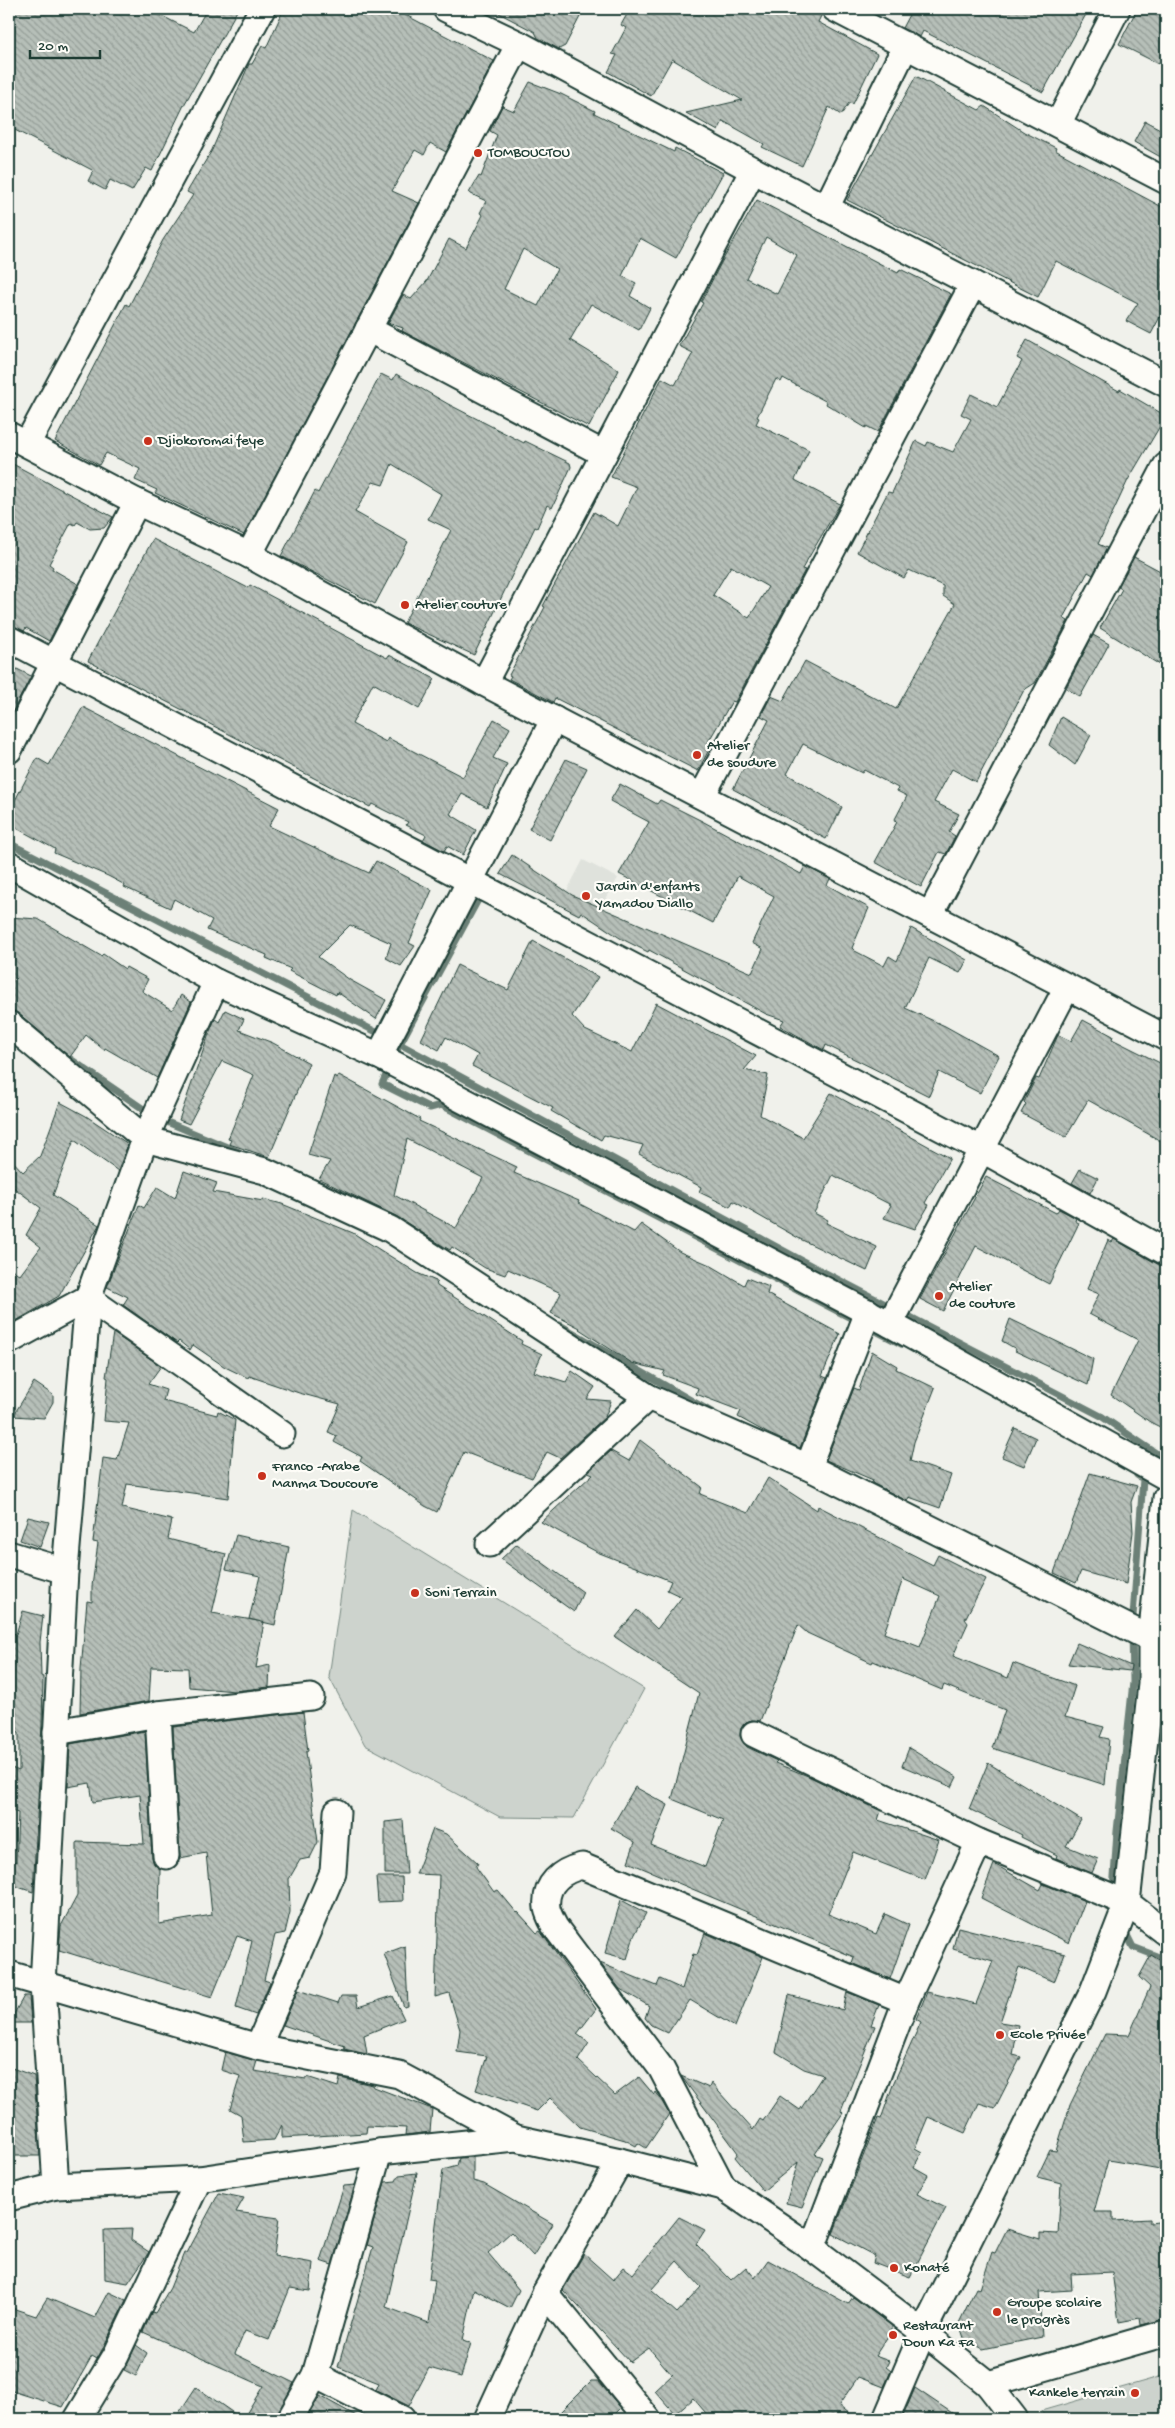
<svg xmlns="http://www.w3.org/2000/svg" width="1175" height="2428" font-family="'Gochi Hand',sans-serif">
<defs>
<pattern id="building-back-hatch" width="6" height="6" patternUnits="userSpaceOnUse" patternTransform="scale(1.25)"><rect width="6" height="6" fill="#b6bfb8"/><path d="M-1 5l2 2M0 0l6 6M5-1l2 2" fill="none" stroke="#939c96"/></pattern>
</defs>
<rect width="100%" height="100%" fill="#f0f1eb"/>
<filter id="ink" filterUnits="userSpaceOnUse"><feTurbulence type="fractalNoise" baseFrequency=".02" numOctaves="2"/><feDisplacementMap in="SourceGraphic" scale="10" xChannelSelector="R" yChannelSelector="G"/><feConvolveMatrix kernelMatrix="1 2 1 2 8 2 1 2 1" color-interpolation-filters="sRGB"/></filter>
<g filter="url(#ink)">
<polygon fill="#dfe2dc" points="583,860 618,878 593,921 560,904"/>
<g fill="#cdd3cd" stroke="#768880">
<polygon points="353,1510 644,1689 574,1818 500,1817 365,1745 329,1677"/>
<polygon points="1166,2375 1166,2419 1047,2419 1041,2411"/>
</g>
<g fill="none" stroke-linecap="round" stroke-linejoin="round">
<g stroke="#6c8077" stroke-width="7">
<polyline points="9,843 384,1036"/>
<polyline points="479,898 400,1044 382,1084 430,1108 441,1105 858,1322"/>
<polyline points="398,1043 814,1267 1101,1416 1166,1460"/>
<polyline points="63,1054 155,1117 239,1152"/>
<polyline points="560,1325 715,1414"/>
<polyline points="868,1327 901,1344"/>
<polyline points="1113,1892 1117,1831 1133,1682 1132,1630 1143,1479 1137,1475"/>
<polyline points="1124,1929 1133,1947 1159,1957 1166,1963"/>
</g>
</g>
<g fill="url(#building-back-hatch)" stroke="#1f3d34" fill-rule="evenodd">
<polygon points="9,9 148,9 194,32 207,9 238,9 184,105 152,171 146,168 132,191 110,180 105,190 88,181 93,171 92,170 9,127"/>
<polygon points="284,9 394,9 494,61 446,152 430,143 424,155 415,150 392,191 419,203 244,535 155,493 157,490 135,480 140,469 106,453 99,465 55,441 126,304 129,306 163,240 193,195 187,192 212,150 249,64 252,64 262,46 266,48"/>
<polygon points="491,9 584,9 565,46 559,49 538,38 535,32"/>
<polygon points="630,9 821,9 822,14 818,22 877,54 853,104 849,103 841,115 829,107 802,166 762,147 764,144 723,121 718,131 686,113 742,100 672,59 651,96 608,72 617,55 612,54 626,28 621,25"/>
<polygon points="912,9 1089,9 1043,92 923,31 920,37 902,28"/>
<polygon points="1137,9 1166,9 1166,49 1159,64 1119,44"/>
<polygon points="916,76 979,110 984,106 1024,132 1056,148 1055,150 1166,209 1166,321 1160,317 1151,334 1126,321 1138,303 1056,261 1038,297 847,200"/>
<path d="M530,82l31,12 34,17 -1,2 80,39 1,-4 48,25 -47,85 -36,-20 -18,38 14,7 -6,13 20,12 -11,22 -48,-26 -21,36 49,30 -30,57 -187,-96 1,-3 -15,-5 15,-28 8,4 16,-18 22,-42 17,9 17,-33 -3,-2 6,-12 -17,-8 10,-17 2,1 16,-42 -7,-4 12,-25 12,5zM523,249l34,20 -19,37 -34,-17z"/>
<polygon points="1145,121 1166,132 1166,160 1134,142"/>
<path d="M757,200l141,73 2,-4 51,25 -73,138 -12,-6v2l-40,-24 1,-2 -44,-24 -2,4 -5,-3 -19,38 2,1 -3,6 53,26 -14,30 45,24 -38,65 3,1 -70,132 -3,-1 -25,43 4,2 -13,25 -143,-73 -2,4 -44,-23 2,-3 -2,-1 36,-68 -2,-1 51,-94 24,14 19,-39 -26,-10 51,-99 13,7 18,-32 -14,-7 24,-43 -2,-1 20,-39zM766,237l31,18 -20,39 -31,-16zM731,566l37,21 -19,31 -36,-23z"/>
<polygon points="1027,340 1119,391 1120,389 1166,416 1128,480 1098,544 1107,548 1093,575 1088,572 1063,618 1068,621 1035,683 1024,690 976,782 952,769 934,802 959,814 949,832 955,836 946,854 939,852 921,887 875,862 897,822 894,821 907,796 897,791 898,788 864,770 862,773 803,744 787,774 842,807 826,839 733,789 769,720 761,716 771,696 783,701 805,661 896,709 955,604 943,596 943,586 909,570 904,578 857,552 888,492 892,493 916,441 926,446 928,442 953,452 971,419 961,414 971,394 997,407 1022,361 1017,358"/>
<polygon points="381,374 393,380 396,374 448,404 524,443 525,441 570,463 571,467 552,508 547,505 537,528 535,527 474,655 404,623 451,530 428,519 441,494 392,464 383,485 373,482 355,512 408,542 375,604 281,556 315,491 318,493"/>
<polygon points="9,462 113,517 104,528 90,529 77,522 75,525 71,523 49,564 53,567 52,569 78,584 49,641 26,628 24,631 9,624"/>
<polygon points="153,539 248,588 250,585 387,658 389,655 435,679 419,709 373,683 352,724 386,742 388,738 390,739 463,777 494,719 510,728 493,758 507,764 487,807 462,794 450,814 476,830 463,855 447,846 444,851 423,840 426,835 406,825 408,822 372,804 370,807 88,661"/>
<polygon points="1134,557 1166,574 1166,665 1161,662 1160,665 1100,628 1122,589 1118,587"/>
<polygon points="1093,635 1109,644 1080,697 1066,688"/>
<polygon points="9,665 31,676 9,719"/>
<polygon points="83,707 279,808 269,826 369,873 376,861 432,890 409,943 415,946 401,966 386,958 391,943 350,925 318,957 350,980 386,1000 376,1019 337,992 336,995 289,971 291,969 266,958 267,955 207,930 212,920 174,899 170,908 124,887 125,885 108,876 54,853 55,849 9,824 9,812 37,758 49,765"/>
<polygon points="1061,717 1091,735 1075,765 1049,745"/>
<polygon points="566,759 587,768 550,840 529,829"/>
<polygon points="620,784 657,804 660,800 702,821 801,874 805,866 830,879 827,885 869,908 852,948 855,951 884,966 889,956 897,961 911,928 967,960 960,973 929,958 905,1008 945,1026 999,1056 980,1093 939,1072 929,1096 826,1045 824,1050 780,1026 784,1020 766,1014 649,950 648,952 620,938 581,912 579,915 500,874 512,855 572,895 752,973 763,949 752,943 774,896 738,876 713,923 619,874 649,822 610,801"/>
<polygon points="9,917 38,919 101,956 103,954 125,969 126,967 148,979 142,991 172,1010 181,995 191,1002 157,1078 105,1048 104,1050 86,1035 70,1057 18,1013 9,1010"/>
<polygon points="533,941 598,977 572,1016 585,1030 632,1052 656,1003 756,1056 744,1070 768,1075 760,1115 803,1138 831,1093 950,1158 925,1203 929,1205 915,1229 884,1218 891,1205 833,1175 814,1213 828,1220 826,1223 877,1247 867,1271 800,1239 733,1201 730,1207 699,1192 701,1187 639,1154 643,1145 604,1135 601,1140 551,1111 553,1108 472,1066 478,1055 446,1037 439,1050 421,1040 457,965 508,990"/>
<polygon points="225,1010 244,1019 239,1030 273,1043 309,1063 269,1157 229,1144 231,1140 228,1139 254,1075 222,1061 189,1124 179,1120 210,1031 215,1019 219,1022"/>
<polygon points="1083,1020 1113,1036 1112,1039 1166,1066 1166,1144 1088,1100 1066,1137 1021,1113 1026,1104 1024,1102 1036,1078 1039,1079 1058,1035 1071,1041"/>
<path d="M339,1075l81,44 -1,2 98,46 -3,6 65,28 -1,2 56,29 7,-8 39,28 30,13 34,20 3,-7 22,9 -2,7 73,40 -18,42 5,2 -27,70 -33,-15 -29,-16 3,-6 -45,-17 2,-6 -35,-13 2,-4 -33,-8 -53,-34 1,-1 -29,-15 10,-20 -53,-24 -3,6 -20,-7 -33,-21 -2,3 -7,-4 -47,-30 -77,-37 11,-18 -22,-6 26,-79 3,2zM407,1139l76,39 -27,50 -62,-33z"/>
<polygon points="60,1102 86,1116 128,1144 118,1171 74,1140 53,1195 99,1225 59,1296 9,1325 9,1267 20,1275 41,1247 26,1235 41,1208 9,1184 9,1157 23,1172 40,1156"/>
<polygon points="1080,1169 1098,1178 1090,1193 1072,1183"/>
<polygon points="184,1171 217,1183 213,1192 263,1201 263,1199 282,1204 353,1233 417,1273 436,1281 437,1286 522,1341 521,1344 542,1354 534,1372 566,1382 572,1371 595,1387 587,1399 611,1401 605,1417 560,1458 547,1452 532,1478 464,1452 437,1512 425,1506 360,1461 362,1457 334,1442 337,1436 328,1432 340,1404 299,1393 249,1376 248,1378 225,1367 193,1345 190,1350 179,1341 177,1343 123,1305 128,1297 107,1287 139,1205 144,1208 157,1187 175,1198"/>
<polygon points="986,1177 1056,1213 1059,1209 1076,1218 1075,1221 1079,1223 1049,1284 976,1246 943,1311 920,1299"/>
<polygon points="1114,1239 1166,1269 1166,1430 1150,1422 1111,1395 1138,1340 1089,1314 1099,1294 1087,1289 1108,1240 1112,1242"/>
<polygon points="1010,1319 1093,1359 1088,1385 1015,1351 1016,1349 1002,1341"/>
<polygon points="113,1333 161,1366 148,1384 166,1390 163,1401 217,1415 218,1411 235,1420 228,1498 127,1484 122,1508 172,1520 168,1539 226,1554 212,1613 264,1622 256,1668 270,1665 269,1687 235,1691 189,1687 188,1668 151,1667 149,1701 80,1713 81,1669 87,1601 92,1602 92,1586 98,1543 93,1542 103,1458 117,1460 129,1423 104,1421 108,1378 106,1377"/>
<polygon points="872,1351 897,1366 896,1369 935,1388 914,1442 910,1461 951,1475 940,1508 909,1497 907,1501 872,1483 873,1480 826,1460 854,1388 859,1390"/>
<polygon points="34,1382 53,1395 53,1402 44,1418 13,1416"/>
<polygon points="1015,1428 1036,1438 1024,1466 1002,1457"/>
<path d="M640,1440l62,47 -2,7 48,19 20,-35 49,32 1,-4 115,59 5,-10 48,24 -21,40 3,4 -15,33 55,22 5,-15 62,23 -10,31 39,10 -4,10 9,2 -4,46 -113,-37 13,-38 -61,-25 -2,5 -69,-29 -1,2 -65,-30 -9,-8 -38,96 -8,-1 -6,2 -5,6 -1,8 7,11 30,14 -2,2 33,13 73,35 -3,9 61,20 -14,40 -72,-28 -25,62 48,20 9,-20 24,11 -19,54 -38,-16 2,-6 -226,-95 7,-20 -24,-14 24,-41 33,18 -17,40 54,22 18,-47 -51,-21 27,-106 -84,-56 22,-27 20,19 25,-32 -15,-7 4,-9 -74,-29 -56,-30 52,-48 -5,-2 23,-21 18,10zM903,1579l37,17 -20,51 -36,-14z"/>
<polygon points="1090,1473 1137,1486 1131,1502 1133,1532 1126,1584 1081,1571 1076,1583 1054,1573"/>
<polygon points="28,1517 49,1522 40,1547 20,1540"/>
<polygon points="236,1535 289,1547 275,1625 249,1619 260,1576 226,1569"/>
<polygon points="517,1544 583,1592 574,1612 501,1559"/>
<polygon points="23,1611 43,1616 40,1642 41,1676 43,1677 42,1725 33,1892 9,1884 9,1860 16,1862 18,1813 9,1810 9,1767 19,1771 19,1732 9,1729 9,1632 16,1634"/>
<polygon points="1077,1643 1131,1666 1130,1671 1068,1664"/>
<polygon points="303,1712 308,1751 306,1752 318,1842 310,1858 300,1860 289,1879 290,1912 285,1933 275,1935 264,1980 270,1982 256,2015 236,2008 252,1941 237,1936 212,1997 59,1950 61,1926 77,1896 77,1842 144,1844 140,1795 93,1802 90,1783 68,1787 70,1744 145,1731 152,1857 154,1864 160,1869 159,1924 212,1915 206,1853 180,1858 173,1727"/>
<polygon points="909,1748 957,1777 952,1787 902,1766"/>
<polygon points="988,1763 1081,1820 1066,1846 1098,1859 1092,1873 1056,1858 1057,1855 1021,1837 1022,1835 969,1809"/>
<polygon points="403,1820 407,1874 385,1874 385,1822"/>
<polygon points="433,1829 446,1834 478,1863 476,1867 494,1892 498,1890 517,1913 518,1912 537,1933 540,1931 596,2009 577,2034 589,2043 578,2060 615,2095 639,2077 654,2095 656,2092 660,2098 669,2114 646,2148 638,2143 636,2146 625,2140 580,2127 550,2098 537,2111 476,2090 487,2056 457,2052 460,2030 449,1993 435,1997 439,1875 416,1874"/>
<polygon points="994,1864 1040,1890 1043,1884 1085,1901 1069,1943 981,1898"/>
<polygon points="376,1877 402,1877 403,1901 378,1902"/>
<polygon points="621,1900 646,1913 634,1936 627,1959 605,1953"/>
<polygon points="958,1927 1065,1954 1054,1982 1019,1967 1000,2022 1018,2025 1013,2055 1021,2057 995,2108 979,2103 965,2133 928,2117 915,2148 922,2152 914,2167 928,2175 917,2194 946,2208 910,2277 873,2263 875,2256 833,2234 878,2118 881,2119 894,2082 921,2022 916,2019 927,1992 976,2004 993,1961 953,1949"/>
<polygon points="705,1933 763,1957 735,2027 690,2000 668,2033 651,2025 645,2018 649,2006 620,1989 600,1963 657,1986 660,1979 682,1989 693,1954 697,1955"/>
<polygon points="405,1946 408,2006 404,2007 384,1954"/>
<polygon points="1166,1949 1166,2170 1108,2160 1094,2212 1113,2212 1113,2221 1150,2219 1150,2223 1166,2221 1166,2319 1141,2325 1140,2318 1119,2322 1112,2272 1071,2274 1072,2290 1039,2292 1042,2337 983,2349 964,2338 959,2323 976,2288 980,2289 992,2252 995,2253 1007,2229 1040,2239 1040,2233 1058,2234 1061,2183 1037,2177 1050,2150 1056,2151 1070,2105 1105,2034 1129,2035 1150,1987 1139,1977 1151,1955 1161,1961"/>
<polygon points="298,1990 338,2003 341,1996 356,1996 358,2007 393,1996 404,2019 364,2035 367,2054 344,2049 345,2046 283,2025"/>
<polygon points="847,1992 879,2005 871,2025 875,2026 841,2111 843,2113 815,2154 823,2157 802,2207 786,2203 798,2162 763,2191 735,2157 738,2153 681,2076 709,2088 711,2083 753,2130 760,2119 763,2121 780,2096 800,2110 823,2075 804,2069 776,2052 789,1995 843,2010"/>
<polygon points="24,1996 29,1996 31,2023 9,2023"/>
<polygon points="225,2052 257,2061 254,2071 306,2079 307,2077 338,2087 340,2078 373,2085 374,2087 432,2109 430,2132 405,2135 406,2128 367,2126 366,2133 282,2138 282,2125 274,2140 244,2142 241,2115 230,2109 240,2076 221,2070"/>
<polygon points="9,2067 34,2076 40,2156 9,2156"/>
<polygon points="473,2157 473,2181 484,2184 553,2224 533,2256 511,2232 488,2253 519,2290 510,2308 474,2289 463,2340 471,2343 461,2377 429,2368 409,2406 376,2390 379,2383 338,2367 373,2247 367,2245 385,2182 396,2181 399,2175 417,2173 386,2307 429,2323 435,2280 429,2279 443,2170 457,2166 459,2158"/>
<polygon points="355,2185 332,2265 320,2261 344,2186"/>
<polygon points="219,2193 244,2198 236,2212 279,2218 274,2256 313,2263 310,2291 290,2288 269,2340 245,2331 235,2354 294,2383 276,2419 243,2419 263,2386 143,2332 152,2312 155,2313 170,2288 184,2253 187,2253"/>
<path d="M679,2217l26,13 -9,14 35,36 15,-13 9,11 13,-18 80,44 5,-7 39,29v4l-17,26 14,5 -3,6 5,4 -7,16 -26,-10 -19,28 17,14h-145l-18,-21 -18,16 -20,-23 17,-16 -23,-27 -19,14 -67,-72 21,-36 29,26 11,-13 9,7zM677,2261l24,26 -24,26 -26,-23z"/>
<polygon points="132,2229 131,2240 149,2252 128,2283 105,2279 104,2230"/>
<polygon points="109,2292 126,2300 103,2348 97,2359 92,2356 63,2407 9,2390 9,2307 36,2316 47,2298 95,2318"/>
<polygon points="136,2345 147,2353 136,2376 124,2370"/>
<polygon points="591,2381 598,2381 621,2408 610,2419 553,2419"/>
<polygon points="196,2387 242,2419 175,2419"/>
<polygon points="915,2388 961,2419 902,2419"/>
<polygon points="320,2396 362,2419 363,2416 371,2419 306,2419"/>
</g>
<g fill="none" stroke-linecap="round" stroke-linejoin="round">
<defs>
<g id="street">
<polyline points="446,9 519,44 753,170 1166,384"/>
<polyline points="835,9 1166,181"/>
<polyline points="1058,124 1117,9"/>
<polyline points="826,208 906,45"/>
<polyline points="368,329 604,454"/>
<polyline points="9,435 137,502 249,555 484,683 1166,1038"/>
<polyline points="27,444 262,9"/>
<polyline points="249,555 519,44"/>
<polyline points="9,639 983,1150 1166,1252"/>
<polyline points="484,683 753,170"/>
<polyline points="9,750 137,502"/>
<polyline points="702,796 973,284"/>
<polyline points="9,864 216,982 379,1056 890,1324 1166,1477"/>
<polyline points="930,915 1166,466"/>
<polyline points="9,1024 145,1139 265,1171 390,1229 648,1397 489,1544"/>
<polyline points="379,1056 554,719"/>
<polyline points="890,1324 1067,987"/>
<polyline points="9,1341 88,1298 282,1434"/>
<polyline points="648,1397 808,1467 1151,1639"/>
<polyline points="808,1467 868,1312"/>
<polyline points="1166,1498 1151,1639 1151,1684 1127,1903 1166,1933"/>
<polyline points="9,1554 65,1571"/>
<polyline points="158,1714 166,1856"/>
<polyline points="56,1732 158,1714 311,1697"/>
<polyline points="754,1734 979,1842 1127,1903 1093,1991 923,2332 886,2419"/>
<polyline points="9,1974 258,2047 399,2075 516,2138"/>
<polyline points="258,2047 333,1872 337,1812"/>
<polyline points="56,2186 43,1985 65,1571 88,1298 145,1139 216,982"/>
<path d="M723,2187l-62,-119 -106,-141c-3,-6 -7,-13 -8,-19 -3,-24 14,-37 35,-42l324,135"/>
<polyline points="9,2198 56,2186 199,2179 379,2152 516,2138 620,2161 723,2187 812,2248 923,2332 988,2384 1015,2419"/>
<polyline points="812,2248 906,2001 979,1842"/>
<polyline points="545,2293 648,2419"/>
<polyline points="315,2375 402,2419"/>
<polyline points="988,2384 1166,2333"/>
<polyline points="77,2419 116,2355 199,2179"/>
<polyline points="290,2419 315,2375 379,2152"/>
<polyline points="487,2419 545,2293 620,2161"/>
</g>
</defs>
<use href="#street" stroke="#1f3d34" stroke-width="29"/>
<use href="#street" stroke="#fdfcf7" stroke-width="25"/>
</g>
</g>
<g fill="#c8321e" stroke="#fdfcf7" stroke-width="2">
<circle cx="478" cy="153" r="5"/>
<circle cx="148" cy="441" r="5"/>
<circle cx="405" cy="605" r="5"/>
<circle cx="697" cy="755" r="5"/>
<circle cx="586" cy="896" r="5"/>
<circle cx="939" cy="1296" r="5"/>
<circle cx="262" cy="1476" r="5"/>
<circle cx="415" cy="1593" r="5"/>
<circle cx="1000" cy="2035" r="5"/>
<circle cx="894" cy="2268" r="5"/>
<circle cx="997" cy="2312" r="5"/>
<circle cx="893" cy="2335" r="5"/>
<circle cx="1135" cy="2393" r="5"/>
</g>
<g text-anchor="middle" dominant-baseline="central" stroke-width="4.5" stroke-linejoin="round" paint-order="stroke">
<g font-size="15" fill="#1f3d34" stroke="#fdfcf7" text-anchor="start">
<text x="488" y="153">TOMBOUCTOU</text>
<text x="158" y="441">Djiokoromai feye</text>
<text x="415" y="605">Atelier couture</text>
<text x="707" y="746">Atelier<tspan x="707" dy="17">de soudure</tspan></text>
<text x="596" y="887">Jardin d'enfants<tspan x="596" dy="17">Yamadou Diallo</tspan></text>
<text x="949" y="1287">Atelier<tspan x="949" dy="17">de couture</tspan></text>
<text x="272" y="1467">Franco -Arabe<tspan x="272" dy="17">Manma Doucoure</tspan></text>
<text x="425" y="1593">Soni Terrain</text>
<text x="1010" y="2035">Ecole Privée</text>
<text x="904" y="2268">Konaté</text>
<text x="1007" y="2303">Groupe scolaire<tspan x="1007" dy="17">le progrès</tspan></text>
<text x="903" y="2326">Restaurant<tspan x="903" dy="17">Doun Ka Fa</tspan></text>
<text x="1125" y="2393" text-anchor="end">Kankele terrain</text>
</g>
</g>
<rect width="1175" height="2428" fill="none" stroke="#fdfcf7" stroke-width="30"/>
<rect x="15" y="15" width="1145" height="2398" fill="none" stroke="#1f3d34" stroke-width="2" filter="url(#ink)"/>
<path d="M30 50v8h70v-8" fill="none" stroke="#1f3d34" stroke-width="2.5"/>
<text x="38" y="50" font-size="15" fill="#1f3d34" stroke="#fdfcf7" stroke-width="4" paint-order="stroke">20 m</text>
</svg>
